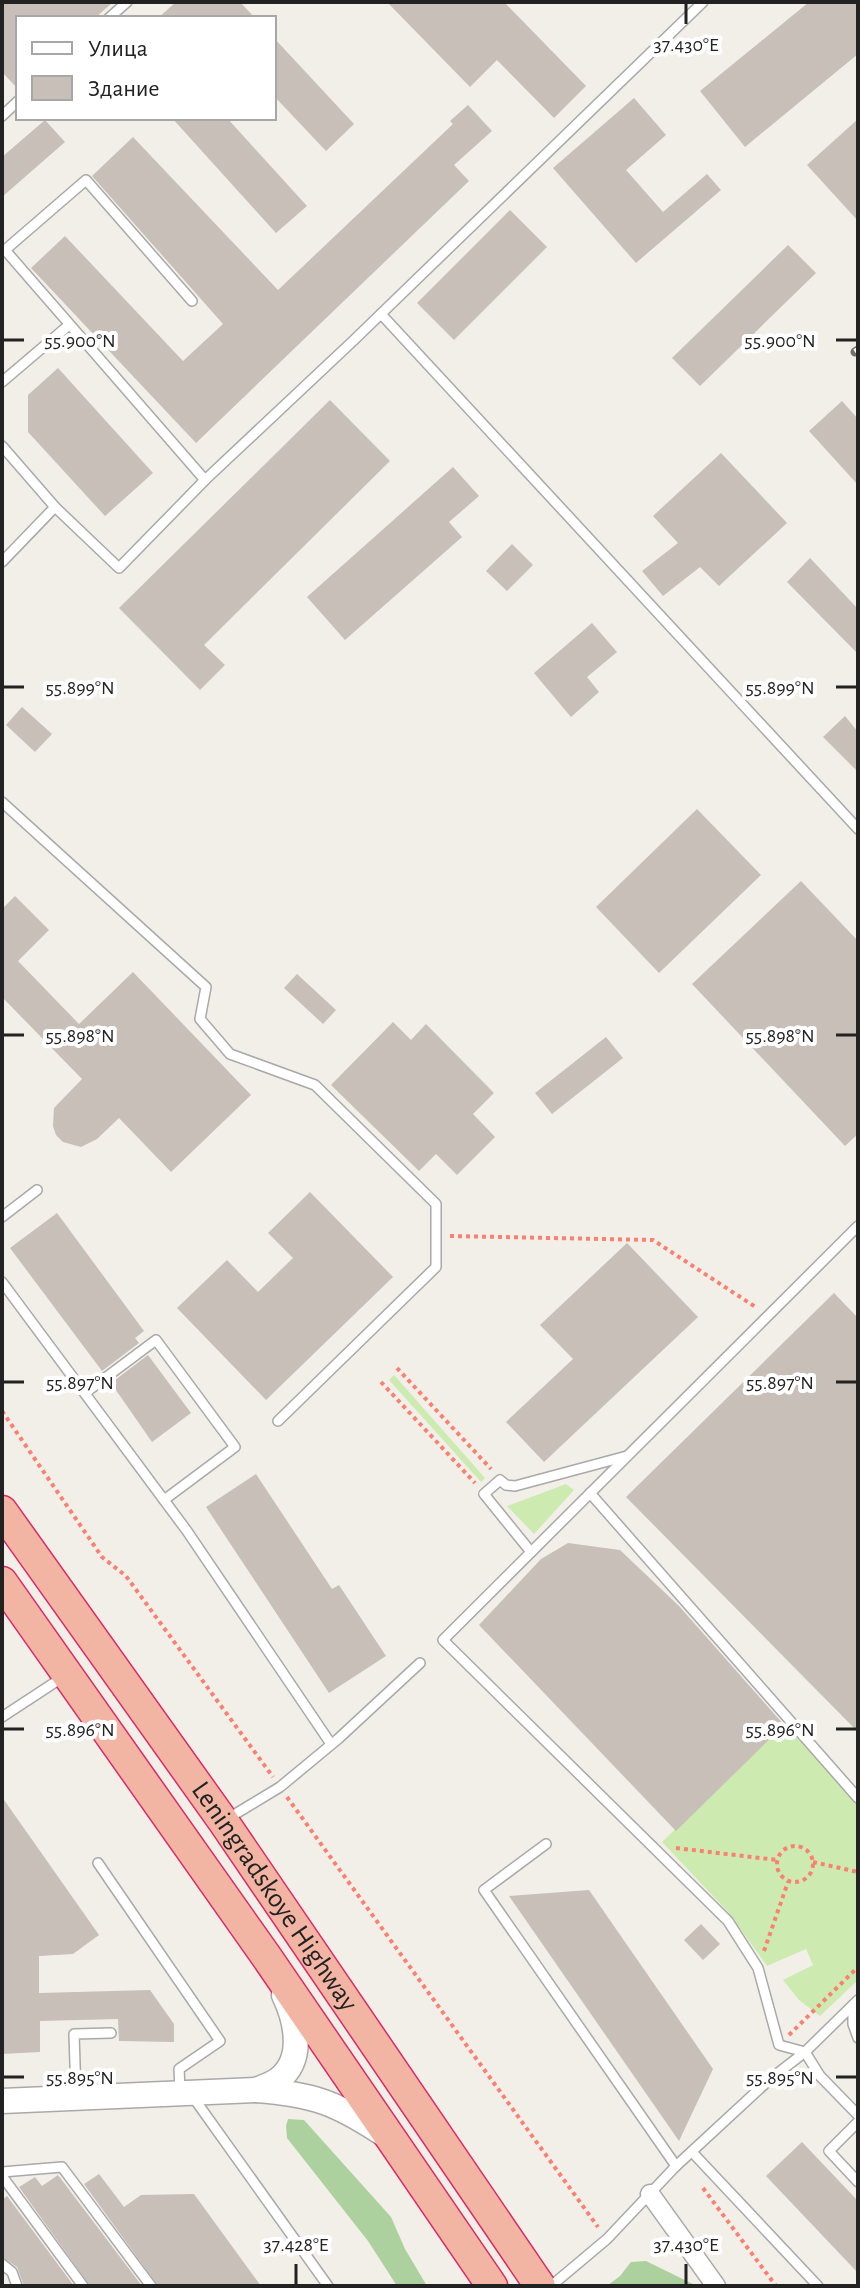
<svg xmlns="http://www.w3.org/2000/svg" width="860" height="2288" font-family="'Alegreya Sans',sans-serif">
<rect width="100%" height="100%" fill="#f2efe9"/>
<g fill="#cdebb0">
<polygon points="394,1375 485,1478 481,1482 389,1380"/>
<polygon points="566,1484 574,1490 534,1534 507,1506"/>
<polygon points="785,1722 858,1795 858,1980 820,2016 799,2000 783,1980 813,1965 806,1949 767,1966 729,1913 662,1842"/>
</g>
<g fill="#add19e">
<polygon points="288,2119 304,2120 391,2217 405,2249 427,2286 397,2286 368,2241 287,2138 286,2126"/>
<polygon points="646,2261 697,2286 607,2286 620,2276 631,2262"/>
</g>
<g fill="#c7bfb8">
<polygon points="2,2 113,2 95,18 18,18 18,89 2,72"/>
<polygon points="176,2 240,2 255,18 158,18"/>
<polygon points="387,2 504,2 586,86 554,118 497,60 470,87"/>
<polygon points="809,2 858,2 858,54 745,147 700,91"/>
<polygon points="274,38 354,124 326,151 274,96"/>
<polygon points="634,98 666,135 626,170 663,212 707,174 721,190 636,263 553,168"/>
<polygon points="468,105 492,131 454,165 469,181 196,443 31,268 65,236 183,361 223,324 92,176 133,137 278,290 453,124 450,121"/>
<polygon points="172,118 227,118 307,206 276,233"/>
<polygon points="858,119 858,221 807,165"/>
<polygon points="45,120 65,142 2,197 2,157"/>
<polygon points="510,210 547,247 454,340 417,303"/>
<polygon points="788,245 816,273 700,386 672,358"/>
<polygon points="58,368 153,473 105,516 28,432 28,395"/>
<polygon points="330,400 390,461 204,645 225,665 200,690 119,608"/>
<polygon points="842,401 858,419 858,485 809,431"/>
<polygon points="721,453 787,523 719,586 700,567 663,596 642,571 678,543 653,516"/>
<polygon points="453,467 479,496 449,522 462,537 345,640 307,597"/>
<polygon points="512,544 533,565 507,591 486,571"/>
<polygon points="810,558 858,609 858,654 787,582"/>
<polygon points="592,623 617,652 587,677 599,692 571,717 534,673"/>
<polygon points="22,707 52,734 35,752 6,725"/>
<polygon points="845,716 858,732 858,772 823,737"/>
<polygon points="697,809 761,875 659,973 596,907"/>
<polygon points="801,881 858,941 858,1134 845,1146 692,984"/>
<polygon points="15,896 49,930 18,961 79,1024 133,972 251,1095 171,1172 119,1118 97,1139 81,1147 63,1142 56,1135 53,1126 54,1108 82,1079 2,997 2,909"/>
<polygon points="297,974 336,1010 323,1024 284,988"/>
<polygon points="393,1022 411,1040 426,1024 494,1093 473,1114 495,1137 457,1175 436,1154 419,1171 331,1085"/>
<polygon points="606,1037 623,1058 552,1114 535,1093"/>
<polygon points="310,1192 393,1277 266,1400 177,1308 227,1260 258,1292 293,1258 268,1233"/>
<polygon points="57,1213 144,1331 135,1338 139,1343 102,1371 10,1248"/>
<polygon points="627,1243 698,1317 544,1462 506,1422 573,1359 540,1325"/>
<polygon points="834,1293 858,1318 858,1732 626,1497"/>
<polygon points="148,1355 191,1413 152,1442 111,1383"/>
<polygon points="256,1474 332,1589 339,1585 386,1656 329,1693 206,1507"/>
<polygon points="568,1543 620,1550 679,1606 784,1725 676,1831 479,1625 541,1559"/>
<polygon points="2,1797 99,1935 73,1954 39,1956 39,1993 150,1990 174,2024 174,2042 119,2041 118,2019 40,2021 40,2052 2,2054"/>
<polygon points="589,1890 713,2069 679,2141 509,1896"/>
<polygon points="701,1924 720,1944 703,1960 684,1940"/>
<polygon points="802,2142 858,2201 858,2273 766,2176"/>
<polygon points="99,2174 124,2207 141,2195 194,2194 261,2286 158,2286 84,2184"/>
<polygon points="58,2175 142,2286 90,2286 19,2187 35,2177 42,2186"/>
<polygon points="7,2196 74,2286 24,2286 17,2267 2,2257 2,2200"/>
</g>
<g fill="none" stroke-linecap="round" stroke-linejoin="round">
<defs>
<g id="service">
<polyline points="109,18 127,2"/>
<polyline points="2,116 18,101"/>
<polyline points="192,301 86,180 5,250 205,480"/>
<polyline points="381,314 858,829"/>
<polyline points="2,382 69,325"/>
<polyline points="2,446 55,507 2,562"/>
<polyline points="55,507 119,568 205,480 354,340 703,2"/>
<polyline points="2,802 206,987 200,1019 230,1054 315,1085 436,1204 436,1267 278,1421"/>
<polyline points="2,1217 37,1190"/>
<polyline points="2,1282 187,1531 331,1744"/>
<polyline points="85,1393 156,1340 235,1447 164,1500"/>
<polyline points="590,1493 858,1798"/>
<polyline points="531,1552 484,1494 500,1480 506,1485 515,1486 627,1456"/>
<polyline points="2,1717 63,1677"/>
<polyline points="227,1819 280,1787 338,1739 420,1663"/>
<polyline points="546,1844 484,1890 676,2166"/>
<polyline points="98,1863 220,2041 179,2069 180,2090"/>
<polyline points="858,2000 805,2052 820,2076 858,2115"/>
<polyline points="853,2005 853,2024 858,2038"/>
<polyline points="76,2094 74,2034 111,2033"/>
<polyline points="193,2097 328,2286"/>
<polyline points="858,2122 829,2151 858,2182"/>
<polyline points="692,2152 818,2286"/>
<polyline points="2,2172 62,2167 151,2286"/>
<polyline points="2,2176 83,2286"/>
<polyline points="2,2264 12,2272 17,2286"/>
<polyline points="551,2286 607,2239 676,2166 769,2080 805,2052 779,2045 758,1968 728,1921 443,1640 858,1226"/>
</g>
<polyline id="minor" points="650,2194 716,2286"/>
<g id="tertiary">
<path d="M256,2090c7,-3 17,-6 23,-11 26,-20 17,-59 5,-84"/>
<path d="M2,2101l254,-11c57,4 81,13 129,45"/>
</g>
<g id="trunk">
<path id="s1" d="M2,1511l221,310 317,465"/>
<polyline points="2,1582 266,1956 492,2286"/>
</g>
</defs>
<use href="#service" stroke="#a9a9a9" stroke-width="12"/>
<use href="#minor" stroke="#a9a9a9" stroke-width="21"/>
<use href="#tertiary" stroke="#a9a9a9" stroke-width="27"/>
<use href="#trunk" stroke="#dc2a67" stroke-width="33"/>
<g stroke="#fa8072" stroke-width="4" stroke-dasharray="4 4" stroke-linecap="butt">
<polyline points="450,1236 653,1240 757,1308"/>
<polyline points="397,1368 491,1469"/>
<polyline points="381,1382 475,1483"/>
<polyline points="2,1411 102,1557 126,1576 273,1777"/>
<polyline points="287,1797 598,2227"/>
<circle cx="795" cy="1864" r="18"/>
<polyline points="676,1848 777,1860"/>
<polyline points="813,1862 858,1872"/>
<polyline points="764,1951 788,1882"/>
<polyline points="789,2035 858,1967"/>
<polyline points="703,2188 776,2286"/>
</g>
<use href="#service" stroke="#fff" stroke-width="9"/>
<use href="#minor" stroke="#fff" stroke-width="18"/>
<use href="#tertiary" stroke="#fff" stroke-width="24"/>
<use href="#trunk" stroke="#f2b4a3" stroke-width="30"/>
<defs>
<polyline id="rail" points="855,352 858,350"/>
</defs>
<use href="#rail" stroke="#707070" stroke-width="9"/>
<use href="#rail" stroke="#fff" stroke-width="6" stroke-dasharray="18" stroke-linecap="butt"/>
</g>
<path fill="none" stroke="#222" stroke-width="3" d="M686,4v20M4,340h20M836,340h20M4,687h20M836,687h20M4,1035h20M836,1035h20M4,1382h20M836,1382h20M4,1729h20M836,1729h20M4,2077h20M836,2077h20M296,2264v20M686,2264v20"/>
<g text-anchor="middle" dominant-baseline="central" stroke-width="8" stroke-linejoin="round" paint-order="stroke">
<g font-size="28" fill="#222" stroke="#fff">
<text stroke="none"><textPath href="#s1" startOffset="472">Leningradskoye Highway</textPath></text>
</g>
</g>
<g font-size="20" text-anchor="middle" fill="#222" stroke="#fff" stroke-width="8" stroke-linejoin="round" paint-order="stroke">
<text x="686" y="51">37.430°E</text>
<text x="80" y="347">55.900°N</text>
<text x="780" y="347">55.900°N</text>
<text x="80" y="694">55.899°N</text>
<text x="780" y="694">55.899°N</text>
<text x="80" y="1042">55.898°N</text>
<text x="780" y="1042">55.898°N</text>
<text x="80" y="1389">55.897°N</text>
<text x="780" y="1389">55.897°N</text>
<text x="80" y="1736">55.896°N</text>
<text x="780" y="1736">55.896°N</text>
<text x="80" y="2084">55.895°N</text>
<text x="780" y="2084">55.895°N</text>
<text x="296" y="2251">37.428°E</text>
<text x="686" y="2251">37.430°E</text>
</g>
<rect width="860" height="2288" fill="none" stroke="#222222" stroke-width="8"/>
<rect x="16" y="16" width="260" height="104" fill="#ffffff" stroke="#a7a7a7" stroke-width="2"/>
<rect x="32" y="42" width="40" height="12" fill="#ffffff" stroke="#a7a7a7" stroke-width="2"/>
<text x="88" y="56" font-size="24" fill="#222222">Улица</text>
<rect x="32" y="76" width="40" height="24" fill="#c7bfb8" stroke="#a7a7a7" stroke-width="2"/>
<text x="88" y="96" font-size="24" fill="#222222">Здание</text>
</svg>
